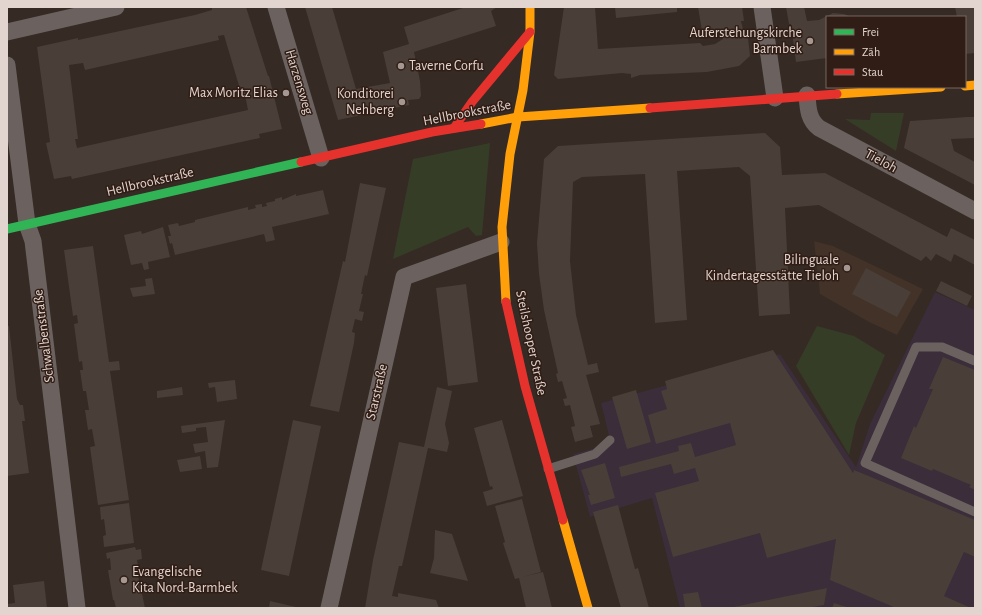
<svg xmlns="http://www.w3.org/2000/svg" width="982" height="615" font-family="'Alegreya Sans',sans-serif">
<rect width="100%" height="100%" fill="#352a24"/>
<polygon fill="#3b2d39" points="935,292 975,310 975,608 680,608 652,498 590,517 573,454 611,444 601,403 780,354 856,467 870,424"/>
<polygon fill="#423228" points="814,241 833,246 923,289 897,335 869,322 820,294"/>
<g fill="#353d27">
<polygon points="871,113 904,113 896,151 845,119 870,120"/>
<polygon points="490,143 482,235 476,236 468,227 393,259 413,159"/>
<polygon points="817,326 854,336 885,355 856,423 849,455 796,366"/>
</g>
<g fill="#4a3e38" fill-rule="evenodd">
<path d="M216,7h30l22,69h1l13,53 -23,5 1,4 -188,41 -1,-3 -17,3 -8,-36 4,-1 -13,-95 41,-9v2l117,-25 17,-5v-2zM224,35l18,61 3,-1 3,15 -171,38 -2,-9h3l-9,-74 14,-2 2,7 134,-30 -1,-4z"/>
<polygon points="305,7 332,7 356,89 390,83 383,52 409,44 404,27 466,7 497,7 491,11 496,26 414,52 420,81 421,96 419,99 408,100 409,105 338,120"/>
<polygon points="564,7 595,7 598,49 700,43 703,46 715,44 723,39 721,32 719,33 718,29 702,31 698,7 742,7 744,21 741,21 743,29 747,29 750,56 739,66 707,72 640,75 631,78 631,74 622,73 558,79 554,75"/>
<polygon points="615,7 677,7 677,12 616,18"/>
<polygon points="786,7 804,7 807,21 819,20 833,13 844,14 851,17 827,17 827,58 796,62 791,24 789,24"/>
<polygon points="955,7 975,7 975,53 965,54 965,17 957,17"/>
<polygon points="967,117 975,117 975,138 951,139 954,151 975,162 975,185 904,148 910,121"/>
<polygon points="765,133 780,147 782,175 825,173 947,237 951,228 975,240 975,265 954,254 951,262 936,254 931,261 926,256 921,261 819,205 785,208 790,314 759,316 750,176 739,167 677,171 687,320 655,323 645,174 582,177 573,182 570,261 576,315 588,365 597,363 599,372 586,375 600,424 590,426 593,437 575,442 571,427 575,426 570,405 565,406 563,399 567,398 562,381 558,382 556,374 558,373 544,310 539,274 537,243 544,159 558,146"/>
<polygon points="360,183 386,188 367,276 365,275 361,294 363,294 359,311 364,312 362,321 355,319 352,332 355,333 354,343 339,412 310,406 343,261 345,262"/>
<polygon points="323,190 329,214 272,227 275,240 266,242 264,234 175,255 172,243 170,244 168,236 171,236 168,225 178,223 179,226 195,222 195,220 248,207 248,210 256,208 255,205 262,204 262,207 267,206 266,203 275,201 275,199 282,197 282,200 296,194 296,196"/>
<polygon points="163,227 170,257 148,262 149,269 144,270 142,263 131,265 124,235 141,231 142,234"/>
<polygon points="93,246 109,362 119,361 120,370 110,371 129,500 98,505 90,447 95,446 92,429 88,430 85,410 89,410 86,391 83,391 80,370 83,370 82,361 79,362 74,324 78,323 77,315 73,316 64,250"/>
<polygon points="866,268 911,292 897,317 852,294"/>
<polygon points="152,278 155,294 133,297 130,288 146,286 145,279"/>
<polygon points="941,281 972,296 967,306 936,291"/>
<polygon points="466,284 478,382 448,386 436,288"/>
<polygon points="7,326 9,326 17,399 20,405 23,405 25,421 22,421 29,473 7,476"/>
<polygon points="773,350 853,473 854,470 975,520 975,557 964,552 944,596 971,608 896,608 830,580 836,539 767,558 760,533 673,557 655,493 699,481 695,468 674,474 671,464 621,477 619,467 679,451 678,446 691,443 695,457 736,445 730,423 656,444 648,415 667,409 661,391 667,389 665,381"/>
<polygon points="943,357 975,370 975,490 969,487 971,485 933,469 932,471 901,458 914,426 916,428 933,389 929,389"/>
<polygon points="235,380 237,399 217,402 215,387 209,388 208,383"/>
<polygon points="182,387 183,395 157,398 157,391"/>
<polygon points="437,387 452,391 445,424 449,443 447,452 428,448 402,566 399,566 392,596 398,597 398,593 436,600 439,608 365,608 373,560 399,442 424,447"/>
<polygon points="636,390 651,442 627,449 612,397"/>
<polygon points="225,420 218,467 207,468 205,451 195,453 193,444 208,442 206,427 196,428 196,431 182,433 181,426"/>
<polygon points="293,420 321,426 289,576 261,570"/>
<polygon points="502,420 523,496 487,506 483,492 493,489 492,486 490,487 474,428"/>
<polygon points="200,456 202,469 180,472 177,460"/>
<polygon points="605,463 615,498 591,505 588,495 590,495 581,470"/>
<polygon points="522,499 541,572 522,577 543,572 552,608 526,608 519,578 515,579 503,543 505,542 495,506"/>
<polygon points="129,503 134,543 104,547 103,536 106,535 104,519 101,520 100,507"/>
<polygon points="618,505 635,569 638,568 649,608 621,608 593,512"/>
<polygon points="435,530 452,534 468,581 430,573 434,558"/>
<polygon points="135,547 136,550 141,549 142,559 137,560 138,566 136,566 145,608 116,608 114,600 113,600 108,570 111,570 110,558 107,559 106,553"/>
<polygon points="44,581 47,608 7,608 7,604 15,603 13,585"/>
<polygon points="827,588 824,605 807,608 729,608"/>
<polygon points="698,592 702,608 685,608 683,594"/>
<polygon points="270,601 296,607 296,608 269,608"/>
<polygon points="834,603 850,608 832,608"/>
</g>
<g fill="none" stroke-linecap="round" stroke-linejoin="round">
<g stroke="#6b6260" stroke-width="9">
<polyline points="975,361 942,347 916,347 865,463 975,512"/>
<polyline points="548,469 595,454 610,440"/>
</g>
<g stroke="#6b6260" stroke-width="17">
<polyline points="276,7 321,158"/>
<polyline points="762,7 775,98"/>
<polyline points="7,32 116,7"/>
<polyline points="7,65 27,224 33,241 77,608"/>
<path d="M807,95c1,13 1,24 12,33l156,83"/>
<polyline points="329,608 404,277 501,242"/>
</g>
<polyline stroke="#30b455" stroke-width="9" points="7,229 301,162"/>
<g stroke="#ff9f0a" stroke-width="9">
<polyline points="965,86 975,85"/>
<polyline points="837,94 941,87"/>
<polyline points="481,124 518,117 650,108"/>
<polyline points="506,302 502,227 510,154 523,90 530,32 530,7"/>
<polyline points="563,520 588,608"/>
</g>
<g stroke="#e5322d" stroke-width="9">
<polyline points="650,108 837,94"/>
<polyline points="454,128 472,102 530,32"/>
<polyline points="301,162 432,132 481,124"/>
<polyline points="506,302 525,386 563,520"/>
</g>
</g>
<g fill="#a59892" stroke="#301d15" stroke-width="1.5">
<circle cx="810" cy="41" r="4"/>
<circle cx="401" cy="66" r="4"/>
<circle cx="286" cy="93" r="4"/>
<circle cx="402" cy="102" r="4"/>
<circle cx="847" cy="268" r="4"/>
<circle cx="124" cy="580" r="4"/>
</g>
<g text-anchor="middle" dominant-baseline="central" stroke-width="3" stroke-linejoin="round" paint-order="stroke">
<g font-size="14" fill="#e2d4ce" stroke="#301d15" text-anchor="end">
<text x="802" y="33">Auferstehungskirche<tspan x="802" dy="16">Barmbek</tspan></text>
<text x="409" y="66" text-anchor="start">Taverne Corfu</text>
<text x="278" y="93">Max Moritz Elias</text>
<text x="394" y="94">Konditorei<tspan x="394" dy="16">Nehberg</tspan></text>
<text x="839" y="260">Bilinguale<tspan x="839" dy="16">Kindertagesstätte Tieloh</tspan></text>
<text x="132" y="572" text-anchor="start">Evangelische<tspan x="132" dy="16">Kita Nord-Barmbek</tspan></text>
</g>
<g font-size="14" fill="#e2d4ce" stroke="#301d15">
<text transform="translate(299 82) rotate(73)">Harzensweg</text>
<text transform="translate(467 113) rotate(-11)">Hellbrookstraße</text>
<text transform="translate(881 161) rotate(29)">Tieloh</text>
<text transform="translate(150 182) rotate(-13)">Hellbrookstraße</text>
<text transform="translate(44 336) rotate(-97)">Schwalbenstraße</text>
<text transform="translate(531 343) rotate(78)">Steilshooper Straße</text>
<text transform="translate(377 392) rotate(-77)">Starstraße</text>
</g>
</g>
<rect width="982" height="615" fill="none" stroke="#e2d4ce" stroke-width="16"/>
<rect x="826" y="16" width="140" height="72" fill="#301d15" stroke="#77665f"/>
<rect x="834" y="29" width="20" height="6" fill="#30b455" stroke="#77665f"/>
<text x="862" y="36" font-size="12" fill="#e2d4ce">Frei</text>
<rect x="834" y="49" width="20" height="6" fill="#ff9f0a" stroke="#77665f"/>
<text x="862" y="56" font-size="12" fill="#e2d4ce">Zäh</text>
<rect x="834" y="69" width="20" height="6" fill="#e5322d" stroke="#77665f"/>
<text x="862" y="76" font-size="12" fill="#e2d4ce">Stau</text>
</svg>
